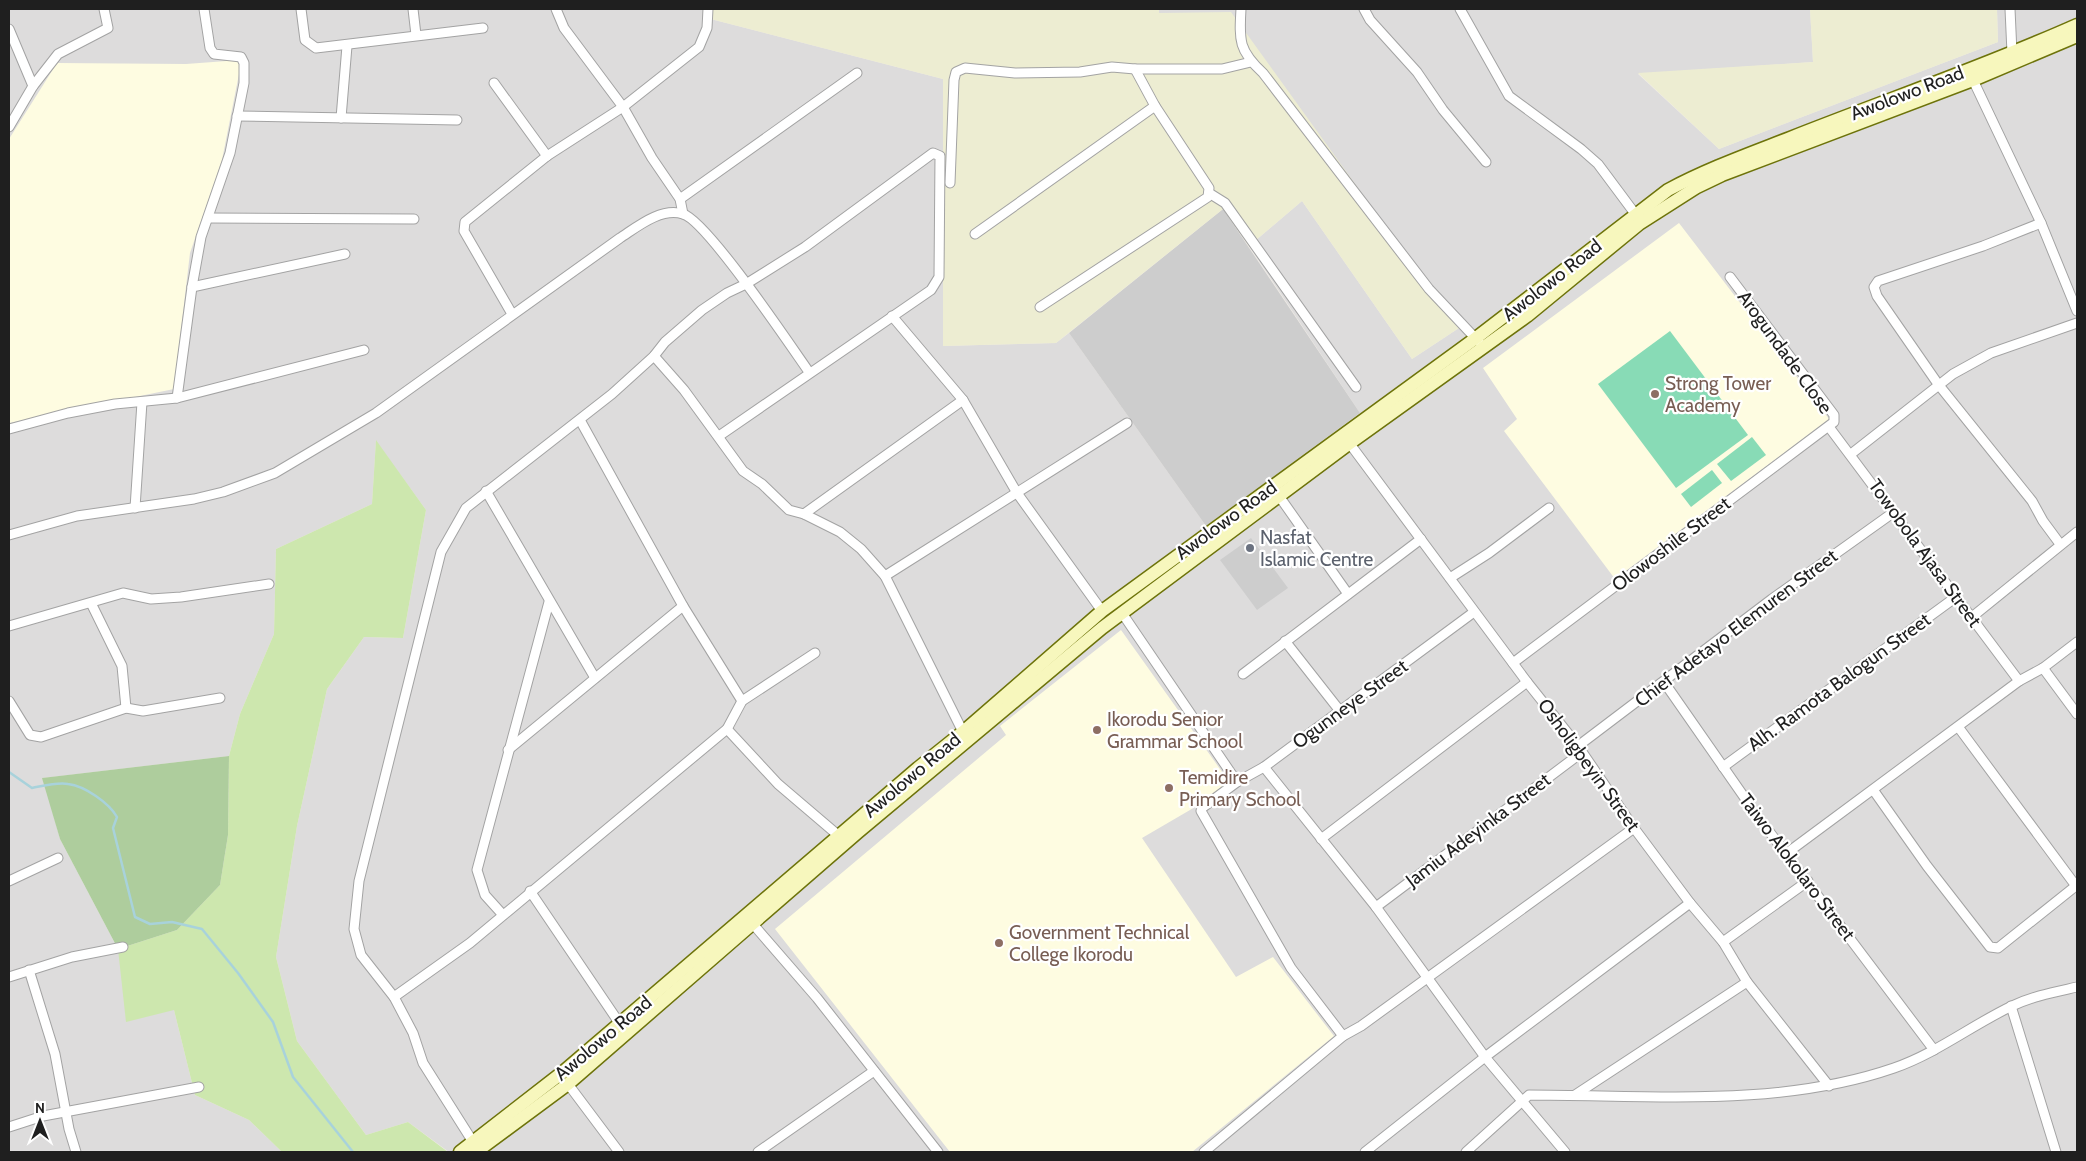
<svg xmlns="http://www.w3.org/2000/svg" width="2086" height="1161" font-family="Cabin,sans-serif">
<rect width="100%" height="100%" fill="#f0ece6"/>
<polygon fill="#dddcdc" points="9,9 703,9 703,17 943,79 943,346 1056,343 1069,333 1206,526 1360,413 1249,246 1302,201 1412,359 1459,328 1159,13 1159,9 1810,9 1813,62 1638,74 1719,149 1998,42 1997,9 2077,9 2077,1152 449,1152 408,1122 366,1135 297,1041 276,957 297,826 327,689 364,637 403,638 426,510 376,441 372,504 276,549 274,634 240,714 229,756 43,778 60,839 118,949 174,1010 195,1095 249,1120 282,1152 9,1152"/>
<g fill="#fefce1">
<polygon points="240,60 239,74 222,160 190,253 174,389 9,423 9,139 57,63 186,64"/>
<polygon points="1679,223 1829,419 1615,579 1504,431 1517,419 1483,368"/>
<polygon points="1121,630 1230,783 1190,810 1142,838 1236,977 1273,957 1334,1036 1192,1152 950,1152 775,929 1006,735 1000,726"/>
</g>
<g fill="#cdcdcd">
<polygon points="1223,209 1360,413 1206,526 1069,333"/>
<polygon points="1251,538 1288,588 1257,610 1220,560"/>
</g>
<g fill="#ededd2">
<polygon points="703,9 1159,9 1159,13 1231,12 1459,328 1412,359 1302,201 1249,246 1223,209 1056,343 943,346 943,79 703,17"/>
<polygon points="1810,9 1997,9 1998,42 1719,149 1638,73 1813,62"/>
</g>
<polygon fill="#cde7ae" points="376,440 426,510 403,638 364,637 327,689 297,826 276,957 297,1041 366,1135 408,1122 448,1152 282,1152 249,1120 195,1095 174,1010 126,1022 118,949 177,930 220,885 228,835 229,756 240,714 274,634 276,549 372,504"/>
<polygon fill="#aecd9d" points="229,756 228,835 220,885 177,930 118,949 60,839 42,778"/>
<g fill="#88dbb6">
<polygon points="1670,331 1748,435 1676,488 1598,384"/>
<polygon points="1752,437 1766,455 1731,481 1717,464"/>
<polygon points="1712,470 1722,483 1691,507 1681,494"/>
</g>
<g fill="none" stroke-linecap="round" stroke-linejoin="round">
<path stroke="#a8d2db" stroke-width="2.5" d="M9,772l23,16c11,-2 25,-6 36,-4 17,2 41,19 49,33l-4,11 22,89 15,7 22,-2 30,7 36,44 35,49 20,55 60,75"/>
<defs>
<g id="street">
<polyline points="301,9 305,40 316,48 483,28"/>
<polyline points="413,9 416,35"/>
<polyline points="556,9 564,28 623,107 652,158 680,199 683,214"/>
<path d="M1241,9c-2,32 -2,42 22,64l166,216 50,53"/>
<polyline points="1364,9 1370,20 1417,72 1443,110 1486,162"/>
<polyline points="1460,9 1509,96 1581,149 1598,164 1636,215"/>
<polyline points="2010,9 2012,53"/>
<polyline points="9,29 33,86"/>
<polyline points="1973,80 2041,223 2077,311"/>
<polyline points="494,83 547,156"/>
<polyline points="237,116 457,120"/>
<polyline points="341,118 347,46"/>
<polyline points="9,127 33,86 58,54 108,28 104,9"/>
<polyline points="950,183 954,80 956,72 965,68 1015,73 1080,72 1112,67 1135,69 1222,69 1251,62"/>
<polyline points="1209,193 1225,203 1356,387"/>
<polyline points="680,199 857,73"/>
<polyline points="208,218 414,219"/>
<polyline points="2041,223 1983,246 1878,281 1874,287 1877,296 1938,384 2032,501 2043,521 2060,544"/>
<polyline points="975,234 1155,106"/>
<polyline points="192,287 345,254"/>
<polyline points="1040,307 1208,197 1209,188 1155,106 1135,69"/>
<polyline points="512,314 464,231 465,222 547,156 623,107 699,47 707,28 708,9"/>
<polyline points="892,316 963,400 1017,493 1102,611"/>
<polyline points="654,356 684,390 743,471 762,484 789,510 804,514 840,532 861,549 885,576 963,732"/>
<polyline points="177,398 192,287 201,237 230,153 244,83 244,63 241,57 214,54 210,48 204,9"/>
<polyline points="580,420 683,606 742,701"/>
<polyline points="1829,427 2019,681"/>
<polyline points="9,429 68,413 115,404 177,398 364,350"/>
<polyline points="1347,440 1527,682 1578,746 1634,828 1690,903 1723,942 1747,982 1829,1086"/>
<polyline points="1851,454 1953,374 1991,353 2077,323"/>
<polyline points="486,491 595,678"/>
<polyline points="1279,496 1348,594"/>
<polyline points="135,508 142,402"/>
<polyline points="804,514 963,400"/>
<path d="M9,535l68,-19 117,-17 29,-7 52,-19 101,-60 244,-175c17,-11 41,-31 63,-24 24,7 107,131 126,158"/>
<polyline points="885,576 1127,423"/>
<polyline points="1450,578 1489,553 1549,508"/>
<polyline points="91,603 122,666 126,708"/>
<polyline points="1122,613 1237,782"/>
<polyline points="1972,617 2077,532"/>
<polyline points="9,626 123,593 151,599 181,597 269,584"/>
<polyline points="1285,641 1340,711"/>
<polyline points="1513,663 1834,422 1834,415 1730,277"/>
<polyline points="2043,668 2077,714"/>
<polyline points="1243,674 1421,539"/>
<polyline points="1664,682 1756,814 1934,1050"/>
<polyline points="9,701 30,735 41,737 126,708 143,711 220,698"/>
<polyline points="1959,728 2076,886"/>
<polyline points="727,729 778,784 839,836"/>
<polyline points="1578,746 1772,599 1894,512"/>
<polyline points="508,750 683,606"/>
<polyline points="1264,767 1376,907 1485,1057 1565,1152"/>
<polyline points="1723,767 1956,597"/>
<polyline points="1874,791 1927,866 1990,947 1998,948 2077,885"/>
<polyline points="1321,839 1527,682"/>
<polyline points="1787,853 2019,681 2043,668 2077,642"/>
<polyline points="9,881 58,858"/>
<polyline points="530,891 620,1024"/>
<polyline points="1376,907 1581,753"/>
<polyline points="503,915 485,895 477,870 549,602"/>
<polyline points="752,923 817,998 938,1152"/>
<polyline points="1723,942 1808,881"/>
<polyline points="29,970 55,1054 69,1129 76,1152"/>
<polyline points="9,977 72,957 123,947"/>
<polyline points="394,997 470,943 727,729 742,701 815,653"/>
<polyline points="2011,1006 2056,1152"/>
<polyline points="1343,1036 1291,968 1201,811 1202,808 1237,782 1264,767 1474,612"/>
<polyline points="568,1084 619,1152"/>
<polyline points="1575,1095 1747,982"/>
<polyline points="9,1127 43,1116 199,1087"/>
<polyline points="473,1142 423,1063 413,1033 394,997 361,955 354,929 359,881 441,552 466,508 612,394 654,356 665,342 702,310 727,293 746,284 805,247 933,153 940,156 939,277 931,290 719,436"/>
<polyline points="758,1152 874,1071"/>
<polyline points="1204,1152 1343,1036 1361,1026 1634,828"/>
<polyline points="1365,1152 1485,1057 1690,903"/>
<path d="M1466,1152l63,-57c122,0 249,13 365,-27 43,-15 78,-43 118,-62 21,-10 43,-14 65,-19"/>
</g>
<g id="secondary">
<path d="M460,1152l103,-80 355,-304 45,-36 139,-121 374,-273 192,-148c39,-21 81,-36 122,-52 96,-38 193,-71 287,-113"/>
<polyline points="476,1152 568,1084 858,832 1102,628 1350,443 1527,316 1639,224 1697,187 1722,175 1973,80 2077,36"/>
</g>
</defs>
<use href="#street" stroke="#a3a3a3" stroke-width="11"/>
<use href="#secondary" stroke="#6d730a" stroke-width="15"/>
<use href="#street" stroke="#fff" stroke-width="9"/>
<use href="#secondary" stroke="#f7f7bd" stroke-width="12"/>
</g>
<g fill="#8d6e63" stroke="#fff" stroke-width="2">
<circle cx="1655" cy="394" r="5"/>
<circle cx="1097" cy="730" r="5"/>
<circle cx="1169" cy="788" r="5"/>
<circle cx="999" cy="943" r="5"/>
</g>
<circle fill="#6b7280" stroke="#fff" stroke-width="2" cx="1250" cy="548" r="5"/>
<g text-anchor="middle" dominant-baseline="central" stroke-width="4.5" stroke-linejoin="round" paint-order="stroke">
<g font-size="19" fill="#1f1f1f" stroke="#fff">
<text transform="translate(1907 93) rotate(-21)">Awolowo Road</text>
<text transform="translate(1552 280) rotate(-38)">Awolowo Road</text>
<text transform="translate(1785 352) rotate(54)">Arogundade Close</text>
<text transform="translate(1226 520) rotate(-36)">Awolowo Road</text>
<text transform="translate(1671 544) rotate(-37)">Olowoshile Street</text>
<text transform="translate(1925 553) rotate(54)">Towobola Ajasa Street</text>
<text transform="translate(1736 628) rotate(-37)">Chief Adetayo Elemuren Street</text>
<text transform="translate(1839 682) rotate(-36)">Alh. Ramota Balogun Street</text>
<text transform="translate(1350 704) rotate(-36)">Ogunneye Street</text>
<text transform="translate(1589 765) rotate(54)">Osholigbeyin Street</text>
<text transform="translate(912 775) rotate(-40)">Awolowo Road</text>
<text transform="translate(1478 830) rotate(-37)">Jamiu Adeyinka Street</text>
<text transform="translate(1797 867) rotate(53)">Taiwo Alokolaro Street</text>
<text transform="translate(603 1038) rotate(-40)">Awolowo Road</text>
</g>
<g font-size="19" fill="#785e54" stroke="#fff" text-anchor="start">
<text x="1665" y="383">Strong Tower<tspan x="1665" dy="22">Academy</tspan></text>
<text x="1107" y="719">Ikorodu Senior<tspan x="1107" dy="22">Grammar School</tspan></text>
<text x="1179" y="777">Temidire<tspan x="1179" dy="22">Primary School</tspan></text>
<text x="1009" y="932">Government Technical<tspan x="1009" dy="22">College Ikorodu</tspan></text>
</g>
<g font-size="19" fill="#5b616d" stroke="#fff" text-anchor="start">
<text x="1260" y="537">Nasfat<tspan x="1260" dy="22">Islamic Centre</tspan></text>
</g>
</g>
<rect width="2086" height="1161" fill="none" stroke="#1f1f1f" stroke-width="20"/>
<g transform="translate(40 1121)" stroke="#ffffff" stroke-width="4" paint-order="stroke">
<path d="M0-4L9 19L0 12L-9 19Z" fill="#1f1f1f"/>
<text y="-8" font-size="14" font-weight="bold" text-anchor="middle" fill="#1f1f1f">N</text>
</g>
</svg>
